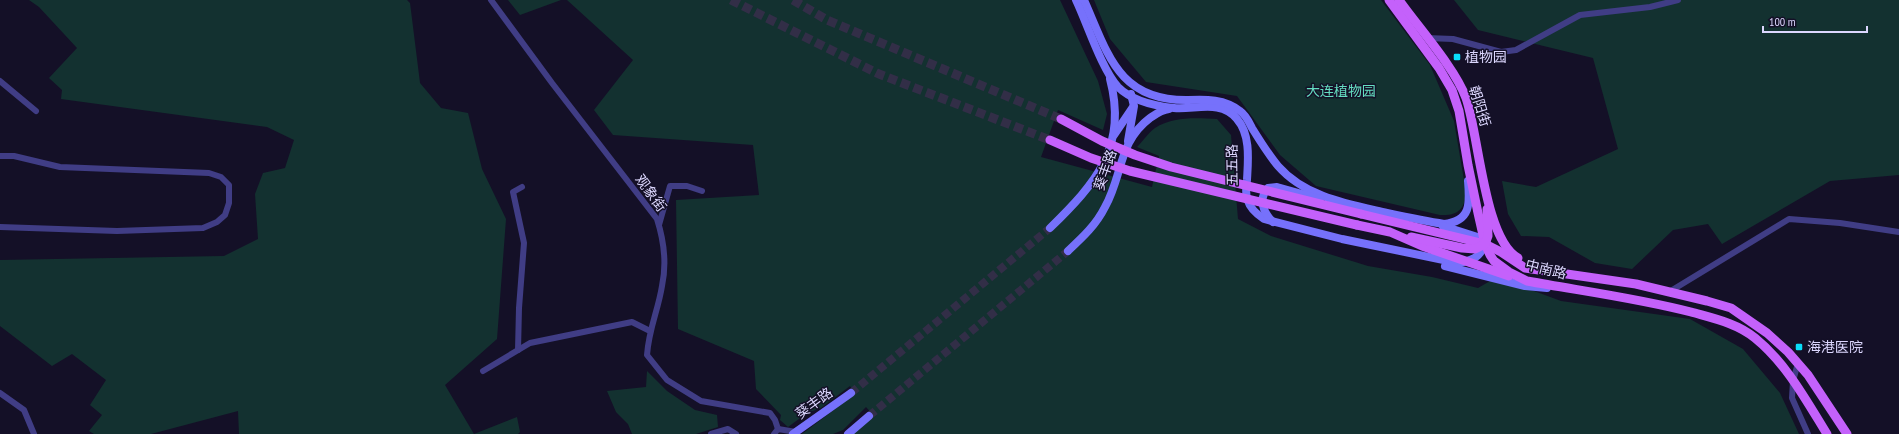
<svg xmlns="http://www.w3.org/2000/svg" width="1899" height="434" font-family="'PT Sans Narrow','Noto Sans SC',sans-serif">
<rect width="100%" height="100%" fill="#141027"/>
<g fill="#133130">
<polygon points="29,0 407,0 410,3 420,83 441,108 468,113 482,169 506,219 497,339 445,385 474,434 517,417 520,432 518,434 239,434 238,411 151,434 94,434 89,431 102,415 90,405 106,380 72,354 52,366 0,326 0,260 224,256 258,239 255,194 263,173 285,168 294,140 267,127 61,99 62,90 49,78 77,48 39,7"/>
<polygon points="508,0 561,0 520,15"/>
<path d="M567,0h493l38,81 9,33 -4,16 -45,-20 -17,47 111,30 7,-31 -22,-9c6,-6 11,-14 18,-19 18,-12 42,-10 62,-9l14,16 7,84 33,17 97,30 64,11 46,11 19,-11 64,24 129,18 53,30 37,44 19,41h-947l22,-18 -8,-9 -23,23 -10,4h-31l53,-40 -5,-8 -29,22 -14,5 -19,14 -8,-7 1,-5 -25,-26 -2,-28 -76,-32 -2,-129 83,-5 -6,-50 -140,-10 -19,-25 39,-50z"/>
<path d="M1094,0h287l49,65 24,56 12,71c-1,18 -9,24 -26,23l-124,-29 -36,-31 -43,-59 -91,-14 -36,-43z"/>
<polygon points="1454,0 1899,0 1899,175 1830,181 1722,244 1708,224 1673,230 1632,269 1595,263 1549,237 1521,236 1508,214 1502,181 1536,187 1618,149 1593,58 1478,30"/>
<polygon points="647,371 667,391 695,410 717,415 718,427 696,434 632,434 628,424 616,412 607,391 646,387"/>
</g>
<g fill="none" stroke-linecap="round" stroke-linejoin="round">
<g stroke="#322e47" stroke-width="8" stroke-dasharray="8 4" stroke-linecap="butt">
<polyline points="851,393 1050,228"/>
<polyline points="869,416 1068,251"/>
</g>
<g stroke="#322e47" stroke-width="9" stroke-dasharray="9 4.5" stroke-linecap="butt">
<polyline points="731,0 879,74 1050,140"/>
<polyline points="793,0 827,20 1061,119"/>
</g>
<g stroke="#403d85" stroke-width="6">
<path d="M491,0l61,83 105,136c7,22 10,44 5,67 -4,25 -13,42 -15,69l20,25 34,21 69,12 5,7 3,9"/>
<polyline points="1427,38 1453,39 1501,52 1516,50 1580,15 1650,7 1678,0"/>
<polyline points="0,81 36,111"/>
<polyline points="0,156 14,156 60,167 209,173 221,177 229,185 229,203 225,215 217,222 203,228 117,231 0,227"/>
<polyline points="659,225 670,186 687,186 702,191"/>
<polyline points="1669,292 1789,219 1840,223 1899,232"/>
<polyline points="518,350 519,308 524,243 513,192 522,187"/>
<polyline points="1798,363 1793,381 1792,398 1808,434"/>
<polyline points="483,371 530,343 632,322 650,331"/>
<polyline points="0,393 24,410 34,434"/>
<polyline points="711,434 728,429 736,434"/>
<polyline points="774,434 778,429 796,432"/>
</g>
<g stroke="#7671fb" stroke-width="8">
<path d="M1076,0c11,23 26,70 42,87 14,14 37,19 56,21 21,2 47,-9 63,11 14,16 11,42 10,61 -1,7 -2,15 1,21 2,7 10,14 16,18l78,20 116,24c13,-2 22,-5 27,-19"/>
<path d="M1084,0c24,54 34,101 104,100 18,-1 37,-1 52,11 6,4 9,11 12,17 8,13 16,26 26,38 27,31 70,38 109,47 19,4 38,8 57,11 27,-3 26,-20 24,-43"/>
<polyline points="1114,135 1133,107"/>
<polyline points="1128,141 1134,106 1131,94"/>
<path d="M1273,222c-10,-9 -15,-24 -5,-34l9,-1 43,12"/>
<polyline points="1443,226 1487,240"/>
<path d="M1050,228c46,-45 78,-81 60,-149"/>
<path d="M1068,251c15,-14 28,-26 37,-44 18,-32 13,-65 45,-89 6,-4 11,-8 19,-9"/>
<polyline points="1445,266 1525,286 1547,288"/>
<polyline points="793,434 851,393"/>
<polyline points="848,434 869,416"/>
</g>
<g stroke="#c461fb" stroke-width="9">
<path d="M1389,0l50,68 13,22 7,21 9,54 10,48 7,31 5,11 4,6 15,11 18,9c55,10 110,17 164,31 21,6 46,11 64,26 31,25 51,62 72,96"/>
<path d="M1399,0c19,27 56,68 67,98 13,37 18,141 52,160"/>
<polyline points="1361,214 1485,244 1501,252 1525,268 1636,284 1707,301 1731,308 1767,333 1788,352 1808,375 1847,434"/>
<polyline points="1357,225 1390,232 1422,246 1509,276"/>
<polyline points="1411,237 1462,248 1475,249 1485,244 1488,236 1487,209"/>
</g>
<g stroke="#c461fb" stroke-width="9">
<polyline points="1061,119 1102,141 1135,155 1171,167 1361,214"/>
<polyline points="1050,140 1091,158 1130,171 1357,225"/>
</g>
</g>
<g fill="#09ddf9" stroke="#141027" stroke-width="1.5">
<rect x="1453" y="53" width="8" height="8" rx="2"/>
<rect x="1795" y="343" width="8" height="8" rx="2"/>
</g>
<g text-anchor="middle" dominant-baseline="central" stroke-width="3" stroke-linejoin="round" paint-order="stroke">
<g font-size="14" fill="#dcd7fe" stroke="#141027" text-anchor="start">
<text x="1465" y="57">植物园</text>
<text x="1807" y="347">海港医院</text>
</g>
<g font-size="14" fill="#64ddc1" stroke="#141027">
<text x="1341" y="91">大连植物园</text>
</g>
<g font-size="14" fill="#dcd7fe" stroke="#141027">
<text transform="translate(1480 106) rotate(73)">朝阳街</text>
<text transform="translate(1232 165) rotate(-91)">五五路</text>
<text transform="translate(1105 170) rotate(-71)">葵丰路</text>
<text transform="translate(651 193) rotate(54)">观象街</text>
<text transform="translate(1546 269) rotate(14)">中南路</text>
<text transform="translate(814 403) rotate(-36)">葵丰路</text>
</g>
</g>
<path d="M1763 26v6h104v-6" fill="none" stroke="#dcd7fe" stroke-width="2"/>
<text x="1769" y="26" font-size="12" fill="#dcd7fe" stroke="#141027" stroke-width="3" paint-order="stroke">100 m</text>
</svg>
